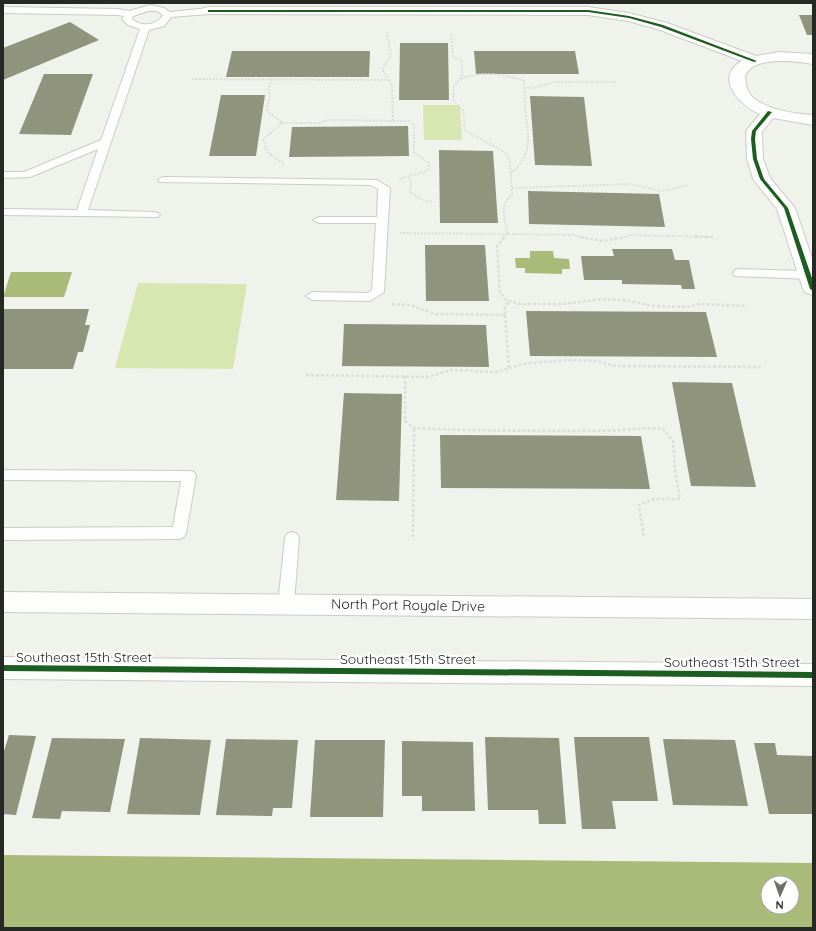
<svg xmlns="http://www.w3.org/2000/svg" width="816" height="931" font-family="Quicksand,sans-serif">
<rect width="100%" height="100%" fill="#f0f2ec"/>
<g fill="#d8e7b2">
<polygon points="423,105 460,105 462,140 424,140"/>
<polygon points="138,283 247,284 233,369 115,368"/>
</g>
<g fill="#a9ba79" fill-rule="evenodd">
<polygon points="530,251 553,251 554,258 569,259 570,269 562,269 562,274 525,273 525,268 516,268 515,258 530,258"/>
<polygon points="11,272 72,272 64,297 3,297"/>
<path d="M3,855l810,8v65h-810zM768,883h24v24h-24z"/>
</g>
<g fill="#90947d">
<polygon points="799,15 813,15 813,35 807,35"/>
<polygon points="70,22 99,40 3,80 3,48"/>
<polygon points="400,43 448,43 449,100 399,100"/>
<polygon points="232,51 370,51 369,77 226,77"/>
<polygon points="474,51 575,51 579,74 476,74"/>
<polygon points="44,74 93,74 71,135 19,134"/>
<polygon points="221,95 265,95 256,156 209,156"/>
<polygon points="530,96 584,97 592,166 535,165"/>
<polygon points="408,126 409,156 289,157 292,127"/>
<polygon points="439,150 493,151 498,223 440,223"/>
<polygon points="528,191 659,194 665,227 529,224"/>
<polygon points="425,245 485,245 489,301 426,301"/>
<polygon points="612,249 672,249 675,260 689,260 695,289 682,289 681,285 622,284 622,280 584,280 581,256 614,256"/>
<polygon points="3,309 89,309 85,325 90,325 83,352 78,352 73,369 3,369"/>
<polygon points="526,311 706,312 717,357 530,356"/>
<polygon points="344,324 486,325 489,367 342,366"/>
<polygon points="672,382 732,383 756,487 691,486"/>
<polygon points="344,393 402,394 399,501 336,500"/>
<polygon points="440,435 641,436 650,489 441,488"/>
<polygon points="9,735 36,736 16,815 3,814 3,754"/>
<polygon points="485,737 559,738 566,824 539,824 538,810 488,810"/>
<polygon points="574,737 649,737 658,801 612,801 616,829 582,829"/>
<polygon points="52,738 125,739 110,812 62,811 60,819 32,818"/>
<polygon points="140,738 211,740 200,815 127,814"/>
<polygon points="226,739 298,740 292,808 273,808 272,816 216,815"/>
<polygon points="663,739 735,740 748,806 673,805"/>
<polygon points="315,740 385,740 383,817 310,817"/>
<polygon points="402,741 473,742 475,811 422,811 422,796 402,796"/>
<polygon points="754,743 775,743 777,755 813,756 813,814 769,814"/>
</g>
<g fill="none" stroke-linecap="round" stroke-linejoin="round">
<defs>
<g id="service">
<path d="M150,5l14,3 6,4 39,-4 5,3 -5,3 -38,3 -7,9 -15,4 -61,180 66,2 4,1 2,2 -2,2 -155,-2v-6l74,1 21,-61 -68,28 -27,1v-6h21l77,-32 39,-111 -12,-4 -6,-6 2,-3 -6,-1 -115,-2v-6l115,2 11,2zM148,11h9l6,4c-7,11 -22,12 -31,4l1,-3z"/>
<polygon points="163,177 377,180 390,188 384,292 370,301 312,300 306,296 312,292 368,293 372,290 376,223 319,223 313,220 319,217 377,217 378,189 371,185 159,182 158,180"/>
<polygon points="739,269 808,271 812,272 813,276 808,279 735,276 733,273 735,270"/>
<polygon points="3,470 189,471 194,472 196,476 186,533 184,537 179,539 3,540 3,528 173,527 181,481 3,480"/>
<polygon points="292,532 297,534 299,538 294,604 291,609 286,610 281,609 278,604 285,538 287,534"/>
</g>
<g id="minor">
<path d="M209,7h379l41,6 38,10 89,33 23,-4 34,2v10c-17,-3 -53,-7 -65,7 -4,4 -3,7 -2,12 1,25 48,31 67,32v10l-40,-7 -11,14 1,27 7,19 25,30 18,53v34l-7,-2 -3,-4 -26,-80 -24,-30 -6,-20 -1,-28 14,-17c-20,-8 -47,-37 -18,-53l-85,-32 -29,-8 -40,-6 -384,-1 -2,-3 2,-3z"/>
<polygon points="3,592 813,599 813,619 3,612"/>
<polygon points="3,657 813,664 813,686 3,679"/>
</g>
</defs>
<use href="#service" stroke="#cbccc7" stroke-width="2"/>
<use href="#minor" stroke="#cbccc7" stroke-width="2"/>
<g stroke="#dddedc" stroke-width="2" stroke-dasharray="2 1.5" stroke-linecap="butt">
<polyline points="192,79 389,80 382,69 391,56 387,33"/>
<polyline points="272,79 268,89 270,95 267,110 282,123 319,123 327,120 393,121 392,86 389,80"/>
<path d="M461,79c20,-8 43,-5 63,2l1,7h8l21,-6h62"/>
<polyline points="393,121 409,121 414,125 414,152 429,163 429,168 424,172 399,179"/>
<polyline points="282,123 263,140 267,152 283,163 283,166"/>
<path d="M510,174c31,-25 12,-52 15,-86"/>
<polyline points="409,176 411,185 410,192 423,200 434,202"/>
<polyline points="512,188 631,184 661,191 689,185"/>
<path d="M400,233l108,1c-3,-18 -10,-25 4,-40l-2,-31 -3,-9 -11,-7 -31,-16 -2,-21 -10,-10 1,-15c9,-7 10,-13 7,-24l-8,-4 -2,-24"/>
<polyline points="503,238 508,234 572,235 585,238"/>
<polyline points="620,238 632,235 714,237"/>
</g>
<g stroke="#dddedc" stroke-width="2.5" stroke-dasharray="3 2" stroke-linecap="butt">
<polyline points="504,237 497,246 500,292 506,300 520,304 563,304 602,299 624,300 653,306 689,307 697,304 747,306"/>
<polyline points="580,237 603,241 625,237"/>
<polyline points="695,237 714,237"/>
<polyline points="392,304 410,305 436,314 505,315 505,307 509,301"/>
<polyline points="505,315 509,368"/>
<polyline points="306,375 428,377 451,370 497,372 523,364 566,360 596,361 616,366 763,367"/>
<path d="M405,376v45l9,7c61,3 121,3 182,3 23,0 45,-4 67,-2l10,12 2,30 5,28h-26l-15,6 5,32"/>
<polyline points="413,537 414,428"/>
</g>
<use href="#service" fill="#fdfdfc" fill-rule="evenodd"/>
<use href="#minor" fill="#fdfdfc" fill-rule="evenodd"/>
<defs>
<g id="cycleway">
<polygon points="208,10 588,10 629,16 663,25 757,61 754,62 661,27 629,18 588,12 208,12"/>
<polygon points="768,111 772,112 756,131 755,139 757,159 764,179 788,208 813,281 813,291 810,289 784,208 760,179 753,159 751,139 752,131"/>
<polygon points="3,665 813,672 813,678 3,671"/>
</g>
</defs>
<use href="#cycleway" stroke="#fff" stroke-width="2"/>
<use href="#cycleway" fill="#1b5e20" fill-rule="evenodd"/>
</g>
<g text-anchor="middle" dominant-baseline="central" stroke-width="4" stroke-linejoin="round" paint-order="stroke">
<g font-size="14" fill="#262823" stroke="#fff">
<text transform="translate(408 605) rotate(1)">North Port Royale Drive</text>
<text x="84" y="657">Southeast 15th Street</text>
<text x="408" y="659">Southeast 15th Street</text>
<text x="732" y="662">Southeast 15th Street</text>
</g>
</g>
<rect width="816" height="931" fill="none" stroke="#262823" stroke-width="8"/>
<g transform="translate(780 895) rotate(182)"><circle r="19" fill="#ffffff" stroke="#a8a9a7"/>
<path d="M0-3L7 15L0 10L-7 15Z" fill="#6d6f69"/>
<text y="-6" font-size="11" font-weight="bold" text-anchor="middle" fill="#262823">N</text>
</g>
</svg>
